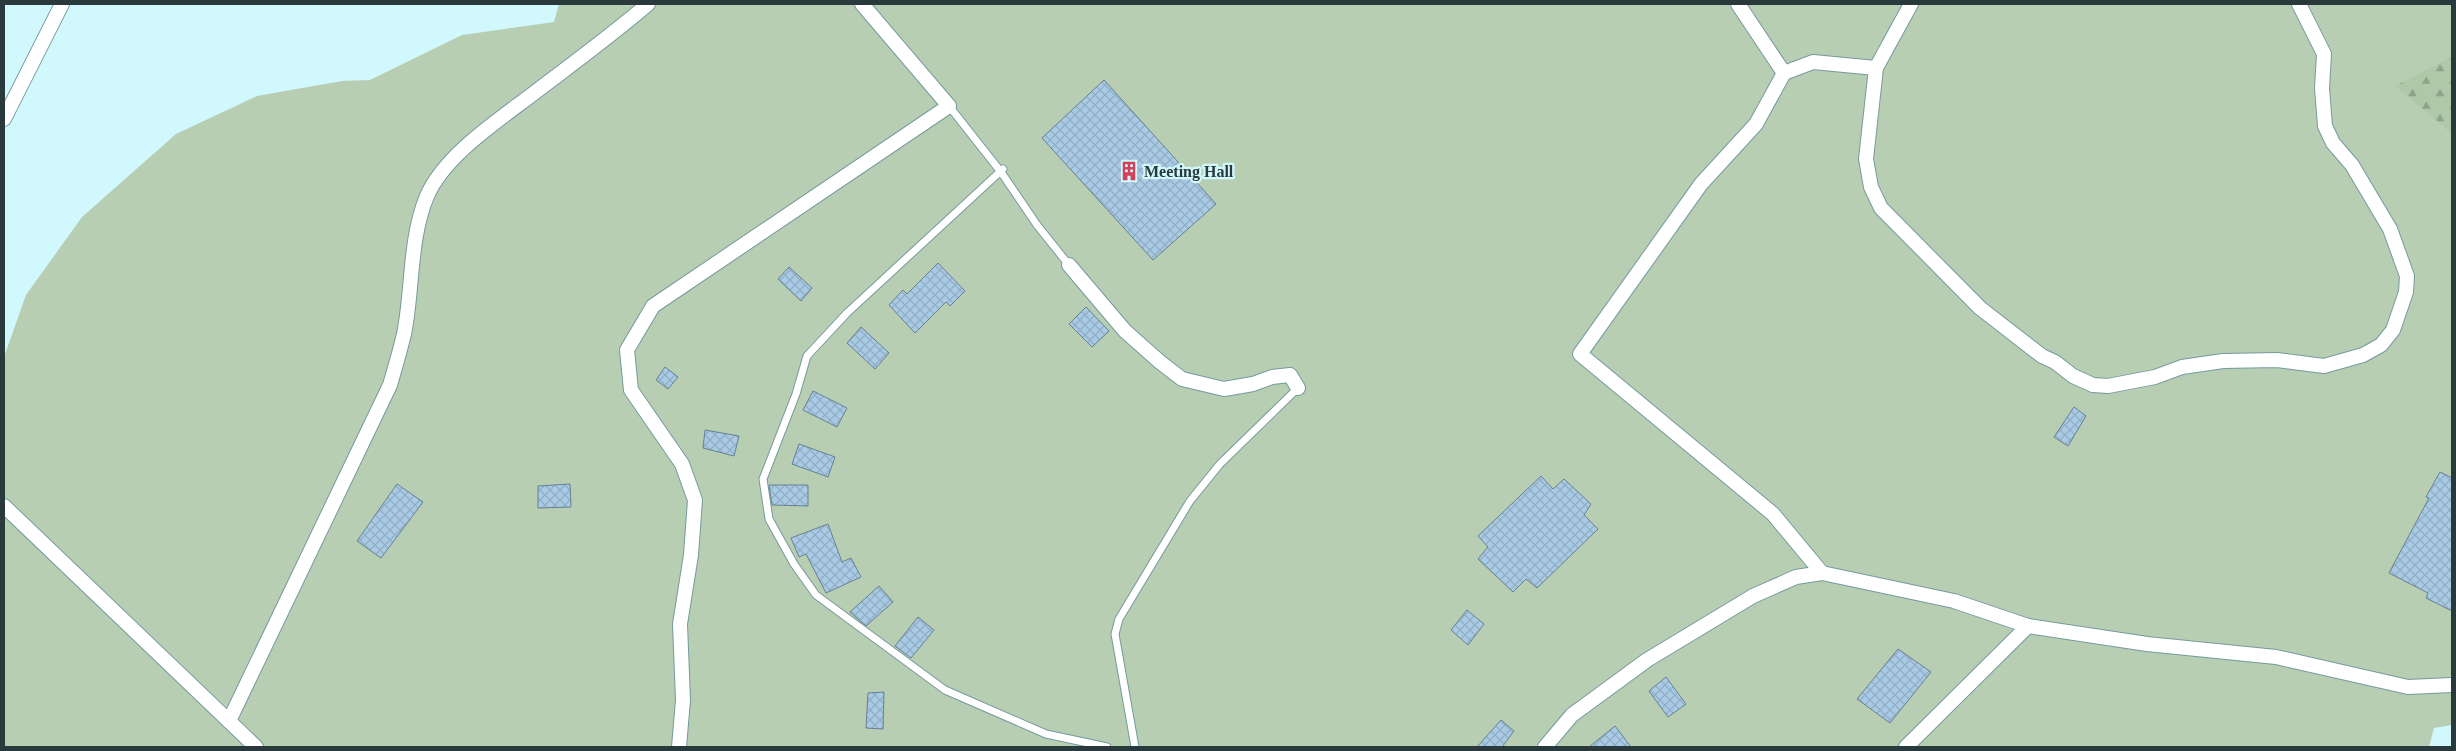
<svg xmlns="http://www.w3.org/2000/svg" width="2456" height="751" font-family="Georgia,serif">
<defs>
<pattern id="forest-firs" width="22" height="20" patternUnits="userSpaceOnUse" patternTransform="scale(1.25)"><rect width="22" height="20" fill="#aec8a8"/><path d="M5 1l3.5 6h-7zM16 11l3.5 6h-7z" fill="#8ea38a"/></pattern>
<pattern id="building-cross-hatch" width="8" height="8" patternUnits="userSpaceOnUse" patternTransform="scale(1.25)"><rect width="8" height="8" fill="#a8cae5"/><path d="M0 0l8 8M0 8l8-8" fill="none" stroke="#91aec5"/></pattern>
</defs>
<rect width="100%" height="100%" fill="#d1f8fd"/>
<polygon fill="#b7ceb2" points="559,4 2452,4 2452,725 2434,728 2429,747 4,747 4,357 26,295 82,217 176,134 257,96 342,81 370,80 462,35 554,22"/>
<polygon fill="url(#forest-firs)" points="2452,57 2452,133 2451,133 2395,86"/>
<g fill="url(#building-cross-hatch)" stroke="#678092">
<polygon points="1104,80 1216,204 1153,260 1042,138"/>
<polygon points="938,263 965,291 950,306 946,302 915,333 889,305 903,290 907,294"/>
<polygon points="789,267 812,288 801,301 778,279"/>
<polygon points="1086,307 1109,331 1092,347 1069,324"/>
<polygon points="861,327 889,353 875,369 847,343"/>
<polygon points="665,367 678,377 668,389 656,380"/>
<polygon points="813,391 847,408 837,427 803,410"/>
<polygon points="2074,407 2086,416 2068,446 2054,437"/>
<polygon points="705,430 739,436 734,456 703,448"/>
<polygon points="799,444 835,457 828,477 792,464"/>
<polygon points="2440,472 2452,478 2452,611 2426,598 2428,593 2389,573 2429,498 2426,497"/>
<polygon points="1541,476 1553,489 1564,479 1591,504 1584,515 1598,529 1537,588 1526,579 1513,592 1478,559 1488,547 1478,536"/>
<polygon points="397,484 423,502 381,558 357,541"/>
<polygon points="570,484 571,507 538,508 538,486"/>
<polygon points="769,485 808,485 808,506 772,505"/>
<polygon points="828,524 842,562 851,558 861,577 826,593 806,554 799,557 791,538"/>
<polygon points="879,586 893,602 866,626 850,612"/>
<polygon points="1467,610 1484,624 1468,645 1451,630"/>
<polygon points="918,617 934,630 911,658 895,646"/>
<polygon points="1898,649 1931,672 1890,723 1857,699"/>
<polygon points="1666,677 1686,704 1668,717 1649,691"/>
<polygon points="884,692 883,729 866,728 868,693"/>
<polygon points="1501,720 1514,731 1502,747 1477,747"/>
<polygon points="1615,726 1631,747 1589,747"/>
</g>
<g fill="none" stroke-linecap="round" stroke-linejoin="round">
<defs>
<g id="service">
<polyline points="949,106 1001,172 1037,225 1069,265"/>
<polyline points="1003,169 847,313 807,356 796,394 763,479 769,519 794,564 816,595 945,690 1046,734 1107,747"/>
<polyline points="1135,747 1115,634 1119,619 1190,501 1220,464 1298,388"/>
</g>
<g id="minor">
<polyline points="1738,4 1784,73"/>
<polyline points="1911,4 1876,68 1866,159 1871,187 1881,208 1980,308 2042,356 2055,362 2073,376 2093,385 2108,386 2155,377 2182,367 2223,361 2277,360 2324,366 2363,355 2381,345 2393,330 2406,292 2407,276 2390,229 2352,165 2333,143 2325,126 2322,88 2324,54 2299,4"/>
<polyline points="4,119 62,4"/>
<polyline points="1069,265 1125,331 1160,362 1182,379 1224,389 1253,384 1272,377 1290,375 1298,388"/>
<polyline points="4,506 256,747"/>
<polyline points="1822,573 1773,514 1580,354 1701,184 1756,124 1784,73 1813,62 1876,68"/>
<path d="M229,721l161,-336c5,-17 10,-34 14,-51 9,-44 5,-95 23,-138 18,-42 75,-78 111,-106 37,-28 75,-56 110,-86"/>
<polyline points="679,747 683,700 680,624 691,555 695,500 682,464 631,390 627,350 653,306 949,106 862,4"/>
<polyline points="1545,747 1572,715 1647,660 1753,596 1796,577 1822,573 1954,601 2028,626 2147,644 2276,657 2408,687 2452,685"/>
<polyline points="1906,747 2028,626"/>
</g>
</defs>
<use href="#service" stroke="#769a9f" stroke-width="9"/>
<use href="#minor" stroke="#769a9f" stroke-width="16"/>
<use href="#service" stroke="#fff" stroke-width="7"/>
<use href="#minor" stroke="#fff" stroke-width="14"/>
</g>
<defs>
<symbol id="building-bare" viewBox="-9 -9 18 18"><path d="M-4-6H4V6H1V3H-1V6H-4ZM-2.5-4.3h1.7v1.8h-1.7ZM.8-4.3h1.7v1.8H.8ZM-2.5-1h1.7V.8h-1.7ZM.8-1h1.7V.8H.8Z" fill="#d2425a" stroke="#d1f8fd" stroke-width="2.5" paint-order="stroke"/></symbol>
</defs>
<g fill-rule="evenodd">
<use href="#building-bare" x="1115" y="157" width="28" height="28"/>
</g>
<g text-anchor="middle" dominant-baseline="central" stroke-width="4.5" stroke-linejoin="round" paint-order="stroke">
<g font-size="16" font-weight="bold" fill="#2a393b" stroke="#d1f8fd" text-anchor="start">
<text x="1144" y="171">Meeting Hall</text>
</g>
</g>
<rect width="2456" height="751" fill="none" stroke="#2a393b" stroke-width="10"/>
</svg>
